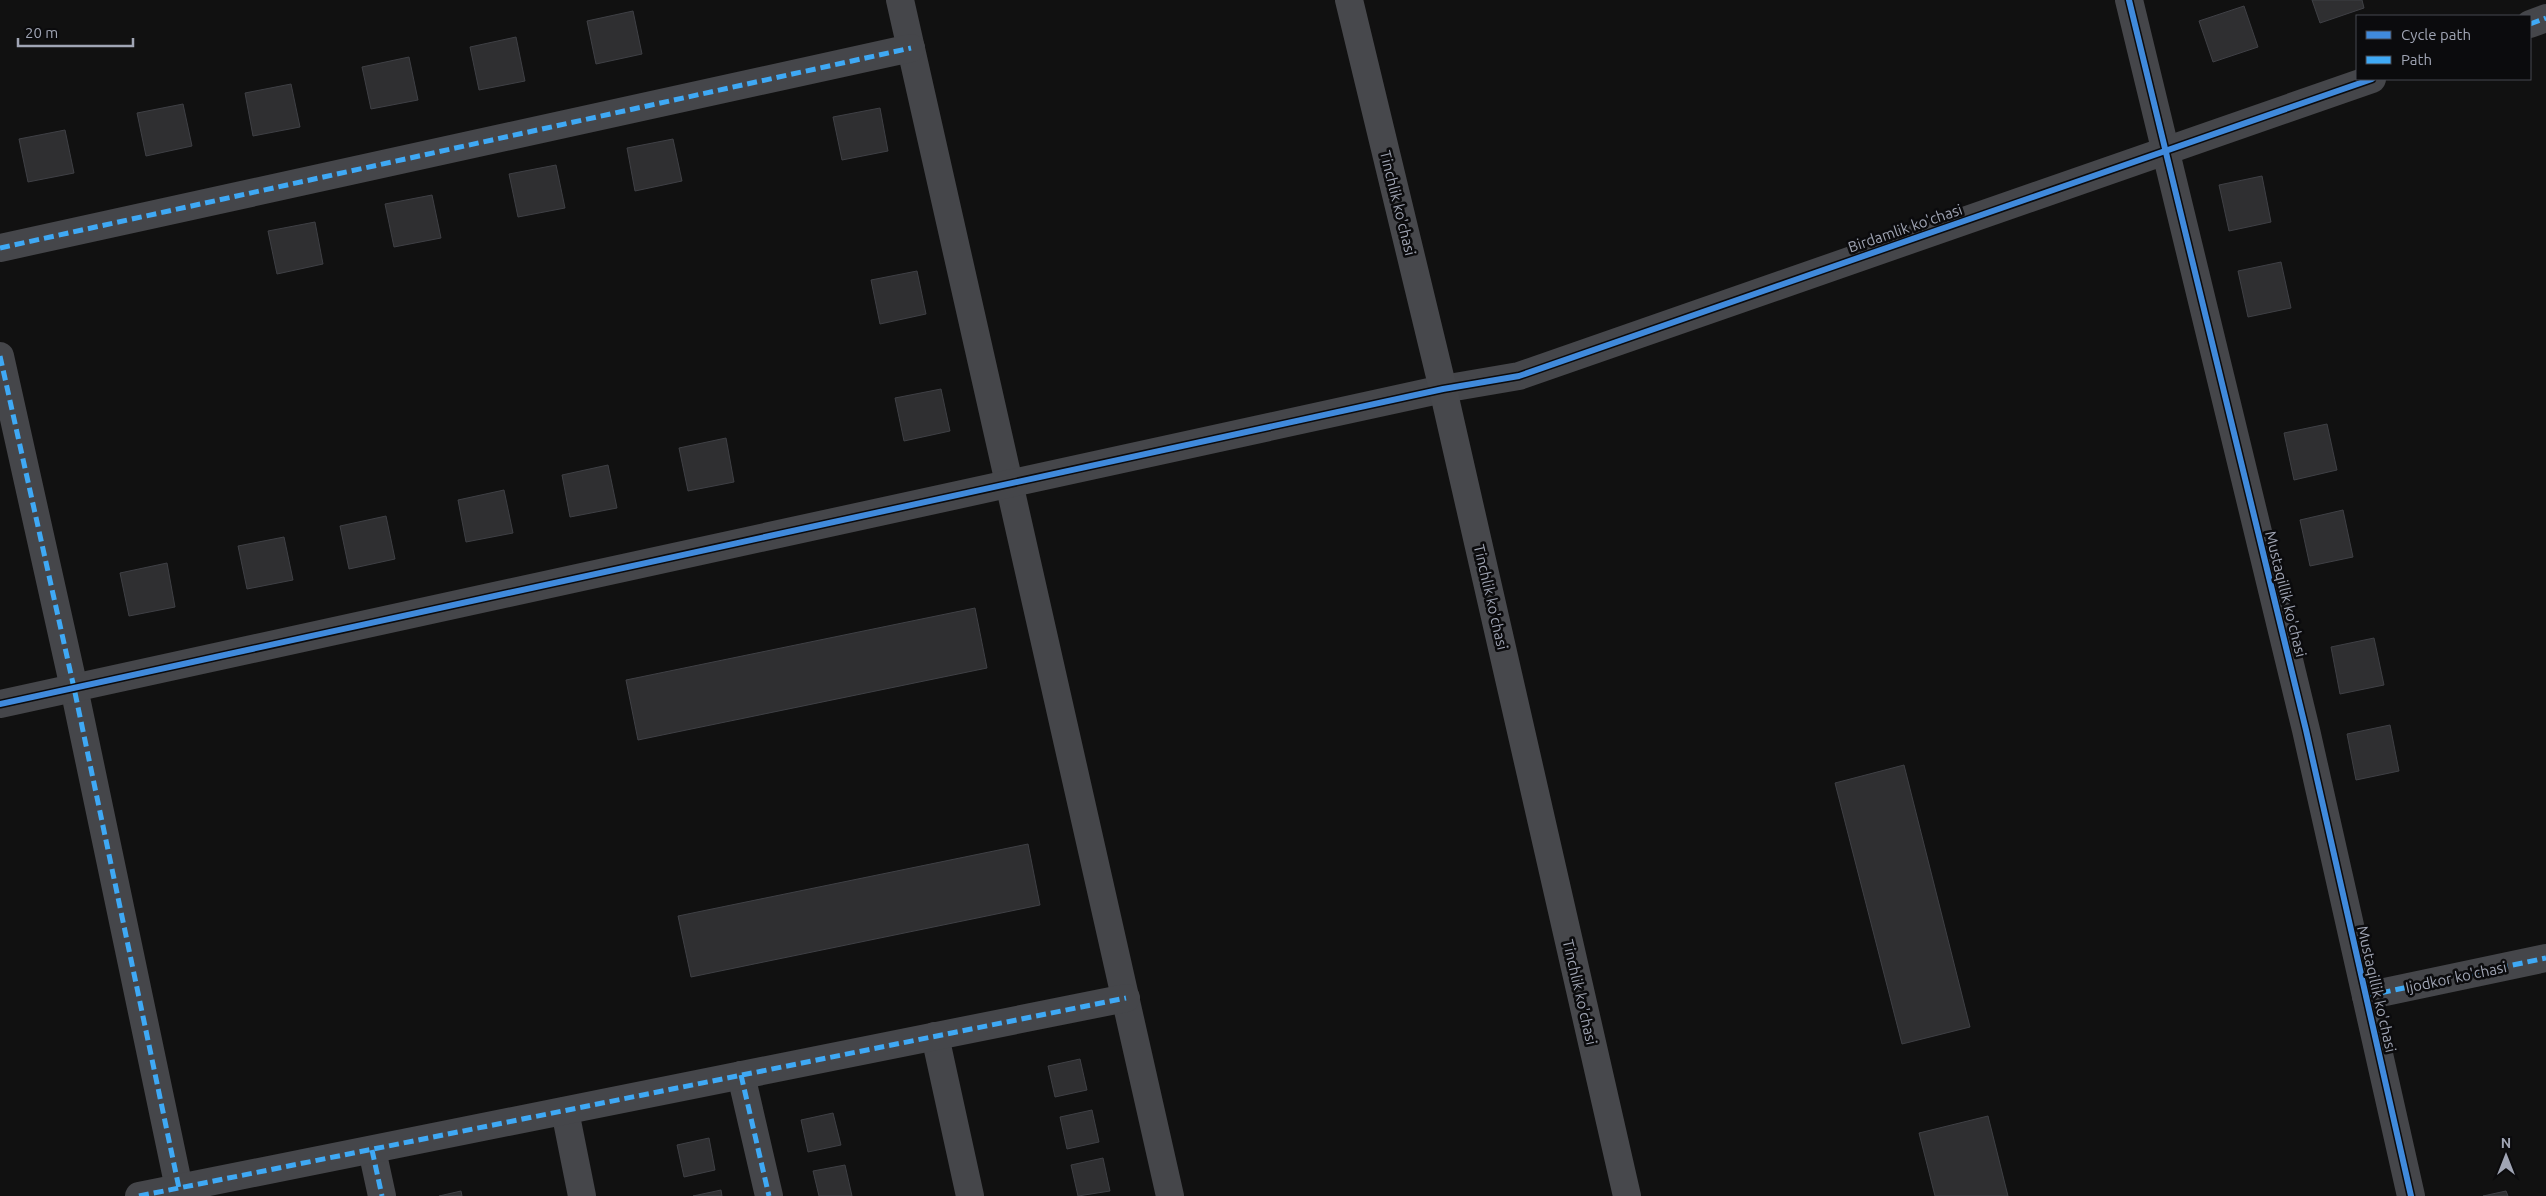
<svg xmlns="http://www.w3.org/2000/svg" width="2546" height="1196" font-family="Ubuntu,sans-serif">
<rect width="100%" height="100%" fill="#111"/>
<g fill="#2f2f31" stroke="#3f4045">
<polygon points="2312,0 2362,0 2364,8 2320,23"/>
<polygon points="2244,6 2258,47 2213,62 2199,21"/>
<polygon points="633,11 642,54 596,64 587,21"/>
<polygon points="516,37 525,81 479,90 470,47"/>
<polygon points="409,57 418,100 371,109 362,67"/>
<polygon points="291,84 300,127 253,136 245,93"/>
<polygon points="183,104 192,146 146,156 137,113"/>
<polygon points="880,108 888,151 842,160 833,117"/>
<polygon points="65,130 74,173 28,182 19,139"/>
<polygon points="673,139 682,181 635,191 627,148"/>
<polygon points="556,165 565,208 518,217 509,174"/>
<polygon points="2262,176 2271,222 2229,231 2219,185"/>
<polygon points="432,195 441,238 394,247 385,204"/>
<polygon points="315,222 323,264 277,274 268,231"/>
<polygon points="2281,262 2291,308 2248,317 2238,271"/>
<polygon points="917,271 926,314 880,324 871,280"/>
<polygon points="941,389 950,431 904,441 895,398"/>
<polygon points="2327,424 2337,470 2294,480 2284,433"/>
<polygon points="726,438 734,482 688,491 679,448"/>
<polygon points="608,465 617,508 570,517 562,475"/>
<polygon points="504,490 513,533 466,542 458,500"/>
<polygon points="2343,510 2353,557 2310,566 2300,520"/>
<polygon points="386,516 395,559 349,569 340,526"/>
<polygon points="284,537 293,580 247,589 238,546"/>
<polygon points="167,563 175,607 129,616 120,573"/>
<polygon points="975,608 987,668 638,740 626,680"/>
<polygon points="2374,638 2384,685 2340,694 2331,647"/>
<polygon points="2390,725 2399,771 2356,780 2347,734"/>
<polygon points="1904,765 1970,1027 1902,1044 1835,783"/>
<polygon points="1028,844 1040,905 691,977 678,916"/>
<polygon points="1080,1059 1087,1090 1055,1097 1048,1066"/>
<polygon points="1092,1110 1099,1142 1067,1149 1060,1117"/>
<polygon points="833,1113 841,1145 808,1152 801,1120"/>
<polygon points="1988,1116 2008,1196 1935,1196 1919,1133"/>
<polygon points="709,1138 715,1170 684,1177 677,1145"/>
<polygon points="1103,1158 1110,1191 1078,1196 1071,1165"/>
<polygon points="845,1165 852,1196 819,1196 813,1171"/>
<polygon points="721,1190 722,1196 693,1196"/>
<polygon points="461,1191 462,1196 439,1196"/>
<polygon points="2506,1191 2508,1196 2483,1196"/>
</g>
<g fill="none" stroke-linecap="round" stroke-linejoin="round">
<g stroke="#45464a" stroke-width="28">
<polyline points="900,0 1170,1196"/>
<polyline points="2129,0 2306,730 2411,1196"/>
<polyline points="2530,24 2546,18"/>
<polyline points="0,248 911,48"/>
<polyline points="0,356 74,688 179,1188"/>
<polyline points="0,704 1443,389 1519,376 2372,79"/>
<polyline points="2366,996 2546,958"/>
<polyline points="935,1036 970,1196"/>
<polyline points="741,1075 769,1196"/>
<polyline points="565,1111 582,1196"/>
<polyline points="372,1150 382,1196"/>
<polyline points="139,1196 1126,998"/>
</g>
<polyline stroke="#47484c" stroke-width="28" points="1349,0 1443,389 1627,1196"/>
<g stroke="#3fa9f5" stroke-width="5" stroke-dasharray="10 5" stroke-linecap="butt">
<polyline points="2530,24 2546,18"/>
<polyline points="0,248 911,48"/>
<polyline points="0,356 74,688 179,1188"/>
<polyline points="2366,996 2546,958"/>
<polyline points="741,1075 769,1196"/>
<polyline points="372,1150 382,1196"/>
<polyline points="139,1196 1126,998"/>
</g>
<defs>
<g id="cycleway">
<polyline points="2129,0 2306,730 2411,1196"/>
<polyline points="0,704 1443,389 1519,376 2372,79"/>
</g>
</defs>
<use href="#cycleway" stroke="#0b0b0d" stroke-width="9"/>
<use href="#cycleway" stroke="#408adc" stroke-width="6"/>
</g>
<g text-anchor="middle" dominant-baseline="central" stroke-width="5" stroke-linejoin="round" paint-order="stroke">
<g font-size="15" fill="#a0a5b4" stroke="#0b0b0d">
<text transform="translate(1398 203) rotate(76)">Tinchlik ko'chasi</text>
<text transform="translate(1905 228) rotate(-19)">Birdamlik ko'chasi</text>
<text transform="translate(2286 594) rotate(76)">Mustaqillik ko'chasi</text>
<text transform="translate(1491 597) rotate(77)">Tinchlik ko'chasi</text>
<text transform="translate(2456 977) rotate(-12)">Ijodkor ko'chasi</text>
<text transform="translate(2377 989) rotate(77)">Mustaqillik ko'chasi</text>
<text transform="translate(1580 992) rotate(77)">Tinchlik ko'chasi</text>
</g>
</g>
<rect x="2356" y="15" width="175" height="65" fill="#0b0b0d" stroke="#474950"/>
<rect x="2366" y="31" width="25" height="8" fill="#408adc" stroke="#474950"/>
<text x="2401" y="40" font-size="15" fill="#a0a5b4">Cycle path</text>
<rect x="2366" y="56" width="25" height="8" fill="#3fa9f5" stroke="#474950"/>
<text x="2401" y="65" font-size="15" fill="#a0a5b4">Path</text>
<g transform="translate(2506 1156)" stroke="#0b0b0d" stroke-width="4" paint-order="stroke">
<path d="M0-4L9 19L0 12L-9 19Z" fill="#a0a5b4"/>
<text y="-8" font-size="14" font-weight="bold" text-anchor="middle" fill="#a0a5b4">N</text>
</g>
<path d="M18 38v8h115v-8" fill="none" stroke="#a0a5b4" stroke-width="2.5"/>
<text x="25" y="38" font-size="15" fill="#a0a5b4" stroke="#0b0b0d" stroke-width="4" paint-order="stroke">20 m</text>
</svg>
